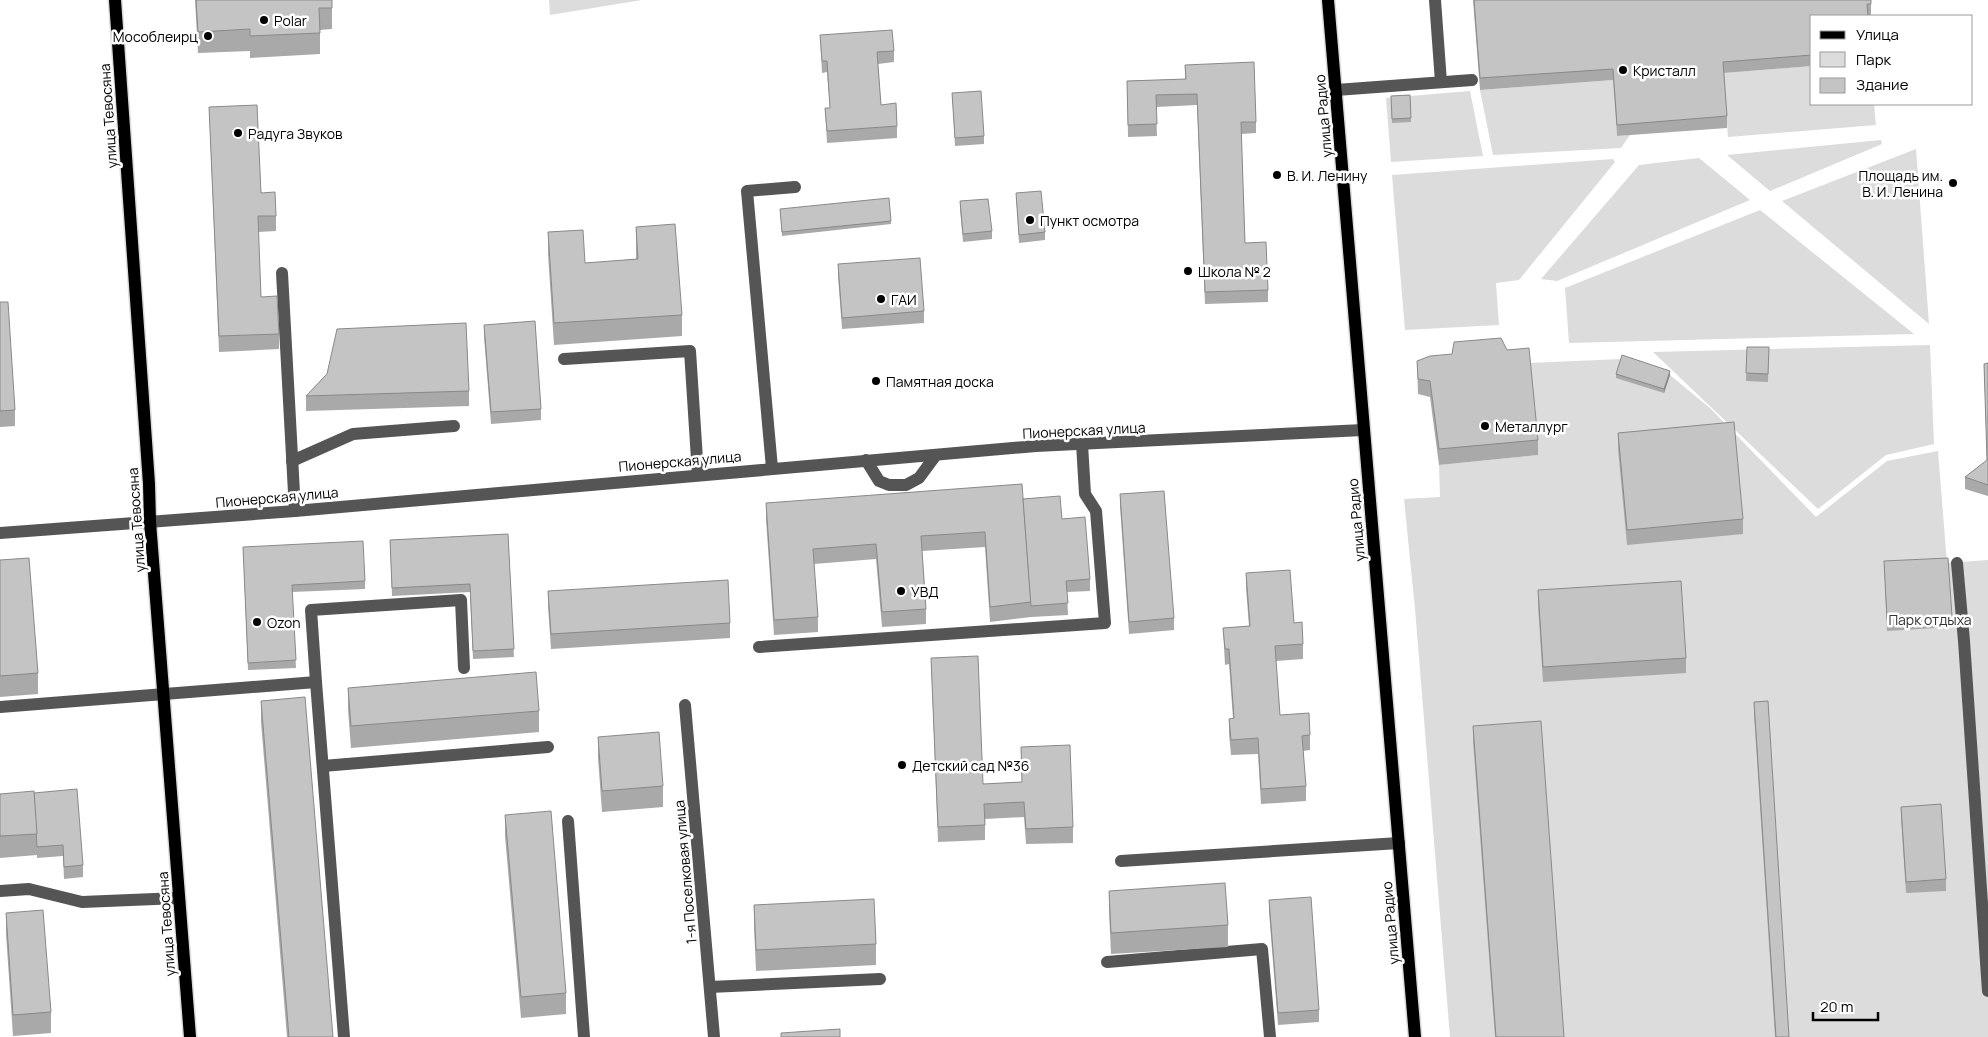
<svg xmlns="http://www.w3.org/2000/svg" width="1988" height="1037" font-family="Manrope,sans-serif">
<rect width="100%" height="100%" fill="#fff"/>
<g fill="#dcdcdc">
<polygon points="549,0 642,0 550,15"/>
<polygon points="1812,66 1812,104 1874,104 1876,125 1728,137 1723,73"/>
<polygon points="1613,80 1617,136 1630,135 1621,148 1493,155 1480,90"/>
<polygon points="1470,91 1483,156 1391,162 1386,98"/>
<polygon points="1881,140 1882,144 1770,191 1727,155"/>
<polygon points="1916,149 1929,324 1782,201"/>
<polygon points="1699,158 1750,200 1557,281 1541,279 1639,165"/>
<polygon points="1613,159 1615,162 1519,280 1496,283 1499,325 1405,330 1392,175"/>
<polygon points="1760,210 1914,334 1569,343 1565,288"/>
<polygon points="1930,345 1934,444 1886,455 1818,509 1653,352"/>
<polygon points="1622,359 1670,375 1711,409 1816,517 1887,461 1938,451 1947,563 1988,560 1988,1037 1450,1037 1415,609 1404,499 1440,497 1439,465 1538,455 1529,363"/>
</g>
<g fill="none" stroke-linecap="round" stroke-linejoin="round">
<defs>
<g id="major">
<polyline points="115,0 149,484 150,522 190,1037"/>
<polyline points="1328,0 1415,1037"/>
</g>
</defs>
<use href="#major" stroke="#dbdbdb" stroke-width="15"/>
<g stroke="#555" stroke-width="12">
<polyline points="1435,0 1441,82"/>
<polyline points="1336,90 1472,80"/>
<polyline points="282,273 295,511"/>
<polyline points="564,359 690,351 698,475"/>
<polyline points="866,460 879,481 889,485 906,485 919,478 936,455"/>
<polyline points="292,461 353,434 454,426"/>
<polyline points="772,468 747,191 795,187"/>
<polyline points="0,533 295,511 1036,446 1363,430"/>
<polyline points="1957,563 1964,641 1988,991"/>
<polyline points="759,647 1105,623 1096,511 1085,494 1082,444"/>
<polyline points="316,682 311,610 461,600 464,668"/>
<polyline points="685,705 714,1037"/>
<polyline points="0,707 316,682 344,1037"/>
<polyline points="323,766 548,747"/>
<polyline points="568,821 584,1037"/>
<polyline points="1121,861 1399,843"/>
<polyline points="0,891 29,889 82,902 179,898"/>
<polyline points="1107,962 1262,949 1270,1037"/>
<polyline points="710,987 880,979"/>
</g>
<use href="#major" stroke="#000" stroke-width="12"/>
</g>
<g fill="#a9a9a9">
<polygon points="195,0 332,0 332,29 320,30 320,54 250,58 250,51 198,53"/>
<polygon points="1473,0 1871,0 1871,16 1812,16 1812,66 1724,73 1727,116 1727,128 1617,136 1613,80 1480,90"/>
<polygon points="820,35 894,51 894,62 878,64 881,105 897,126 897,138 827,143 825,108 830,108 827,72 822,73"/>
<polygon points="1185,65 1256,122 1256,133 1241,134 1245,243 1268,290 1268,302 1205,304 1197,105 1156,107 1157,136 1128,137 1127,81 1185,79"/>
<polygon points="952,93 984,136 984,144 955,146"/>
<polygon points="1410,95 1411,122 1392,123 1391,96"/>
<polygon points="209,107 276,216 276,231 258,232 261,297 279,334 279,349 219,352"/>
<polygon points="1016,193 1045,232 1045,240 1019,243"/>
<polygon points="960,201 992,231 992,239 963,242 960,209"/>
<polygon points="780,209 891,221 891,224 782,236"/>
<polygon points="636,227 682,315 682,336 554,345 548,254 548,232 585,263 636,259"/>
<polygon points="838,264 924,311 924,323 842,329 838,276"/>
<polygon points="0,302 15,410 15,426 0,427"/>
<polygon points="484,325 541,409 541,420 491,424 484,337"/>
<polygon points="1747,347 1769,347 1768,382 1746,381"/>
<polygon points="1507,350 1538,440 1538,455 1439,465 1430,397 1418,394 1417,361"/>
<polygon points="1988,363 1988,496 1965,489 1965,477 1987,461 1984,364"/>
<polygon points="327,374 469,391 469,406 306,411 306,396"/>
<polygon points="1616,374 1670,375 1664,393 1616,378"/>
<polygon points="1618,433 1743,519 1743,534 1627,545 1618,449"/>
<polygon points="1120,494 1174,618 1174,630 1129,634 1120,506"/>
<polygon points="1023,499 1062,519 1090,579 1090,591 1067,592 1068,615 1031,617 990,622 985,547 922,551 926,609 926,624 882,627 876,559 814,564 818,617 818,632 774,635 766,519 766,503"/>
<polygon points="508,534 514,657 473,659 470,592 392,596 390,540"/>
<polygon points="243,547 365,581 365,589 292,592 296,668 248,670"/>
<polygon points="0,560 38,673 38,694 0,697"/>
<polygon points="1884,561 1952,616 1952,627 1887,631"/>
<polygon points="1246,573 1294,623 1303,644 1303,659 1276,661 1280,715 1310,735 1310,750 1303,751 1306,786 1306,801 1261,804 1258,754 1231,755 1229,734 1229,719 1233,718 1229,664 1225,665 1223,628 1249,626 1246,588"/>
<polygon points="1538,590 1686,658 1686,673 1543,682 1538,605"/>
<polygon points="548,591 730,623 730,638 551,649 548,606"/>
<polygon points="931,658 983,784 1022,782 1021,747 1073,827 1073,843 1026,844 1024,817 985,819 985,840 938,842"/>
<polygon points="348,688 539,711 539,732 351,748 348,710"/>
<polygon points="261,701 333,1037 287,1037 261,722"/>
<polygon points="1754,702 1789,1037 1775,1037 1754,714"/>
<polygon points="1473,726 1564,1037 1495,1037 1473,741"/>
<polygon points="598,737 663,786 663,807 602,812 598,758"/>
<polygon points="34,793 83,865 83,877 64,879 63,856 37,858 37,852 37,855 0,858 0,794"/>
<polygon points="1901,807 1946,879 1946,891 1906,893 1901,818"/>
<polygon points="505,815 566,993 566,1014 521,1018 505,836"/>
<polygon points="1109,891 1228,925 1228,947 1111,954 1109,912"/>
<polygon points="1269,900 1319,1010 1319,1022 1278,1025 1269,912"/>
<polygon points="754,905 876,944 876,965 756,971 754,926"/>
<polygon points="6,913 51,1012 51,1033 13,1036 6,934"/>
</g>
<polygon fill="#898989" points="1670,371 1670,375 1664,393 1664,389"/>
<g fill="#c4c4c4" stroke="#898989">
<polygon points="196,0 332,0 332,8 319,8 320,33 250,36 250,29 198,32"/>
<polygon points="1474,0 1871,0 1871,4 1867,4 1868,16 1812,16 1812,55 1723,62 1727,116 1617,125 1613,69 1480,78"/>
<polygon points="892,30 894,51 877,52 881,105 896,103 897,126 827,131 825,108 830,108 827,61 822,61 820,35"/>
<polygon points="1254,62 1256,122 1241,122 1245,243 1266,242 1268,290 1205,292 1197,94 1156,95 1157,124 1128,125 1127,81 1186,79 1185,65"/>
<polygon points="981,91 984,136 955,138 952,93"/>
<polygon points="1410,95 1411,118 1392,119 1391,96"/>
<polygon points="257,105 261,193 275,192 276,216 258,216 261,297 277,296 279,334 219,336 209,107"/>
<polygon points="1041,191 1045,232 1019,235 1016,193"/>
<polygon points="889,198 891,221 782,232 780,209"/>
<polygon points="988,199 992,231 963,234 960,201"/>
<polygon points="675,224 682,315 554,323 548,232 583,230 585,263 638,259 636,227"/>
<polygon points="920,258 924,311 842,318 838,264"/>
<polygon points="0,302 8,302 15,410 0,411"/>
<polygon points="535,321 541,409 491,412 484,325"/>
<polygon points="466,323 469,391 306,396 327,374 337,329"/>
<polygon points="1501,338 1507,350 1529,348 1538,440 1439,449 1430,381 1418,379 1417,361 1430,356 1452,354 1454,342"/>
<polygon points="1747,347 1769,347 1768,374 1746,373"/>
<polygon points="1622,355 1670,371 1664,389 1616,374"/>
<polygon points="1988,363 1988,485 1965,477 1987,460 1984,364"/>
<polygon points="1734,422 1743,519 1627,530 1618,433"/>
<polygon points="1022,484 1031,602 990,607 985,532 921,536 926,609 882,612 876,544 813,549 818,617 774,620 766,503"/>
<polygon points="1164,491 1174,618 1129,622 1120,494"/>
<polygon points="1060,496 1062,519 1085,517 1090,579 1066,581 1068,603 1031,606 1023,499"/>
<polygon points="508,534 514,649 473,651 470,584 392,588 390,540"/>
<polygon points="363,541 365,581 292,585 296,660 248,663 243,547"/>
<polygon points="29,558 38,673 0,676 0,560"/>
<polygon points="1948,558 1952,616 1887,619 1884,561"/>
<polygon points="1290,570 1294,623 1302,622 1303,644 1275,646 1280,715 1309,713 1310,735 1302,736 1306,786 1261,789 1258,738 1231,740 1229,719 1234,718 1229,649 1225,649 1223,628 1250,626 1246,573"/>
<polygon points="728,580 730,623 551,634 548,591"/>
<polygon points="1681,581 1686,658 1543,667 1538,590"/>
<polygon points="978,656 983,784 1022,782 1021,747 1070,745 1073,827 1026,829 1024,802 984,804 985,825 938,827 931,658"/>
<polygon points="536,672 539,711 351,726 348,688"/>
<polygon points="305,697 333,1037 289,1037 261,701"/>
<polygon points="1768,701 1789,1037 1776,1037 1754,702"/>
<polygon points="1541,721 1564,1037 1496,1037 1473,726"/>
<polygon points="659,732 663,786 602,791 598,737"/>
<polygon points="77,789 83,865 64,867 63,845 37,847 34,793"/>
<polygon points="34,791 37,834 0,836 0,794"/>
<polygon points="1941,804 1946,879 1906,882 1901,807"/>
<polygon points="551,811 566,993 521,997 505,815"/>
<polygon points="1225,883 1228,925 1111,933 1109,891"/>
<polygon points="1311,897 1319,1010 1278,1013 1269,900"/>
<polygon points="874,899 876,944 756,950 754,905"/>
<polygon points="43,910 51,1012 13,1015 6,913"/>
<polygon points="840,1029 840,1037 781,1037 781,1033"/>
</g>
<g fill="#000" stroke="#fff" stroke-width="2">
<circle cx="264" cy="20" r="5"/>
<circle cx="208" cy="36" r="5"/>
<circle cx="1623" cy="70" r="5"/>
<circle cx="238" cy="133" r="5"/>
<circle cx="1277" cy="175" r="5"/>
<circle cx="1953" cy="183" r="5"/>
<circle cx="1030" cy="220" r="5"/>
<circle cx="1188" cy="271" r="5"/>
<circle cx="881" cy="299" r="5"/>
<circle cx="876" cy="381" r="5"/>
<circle cx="1485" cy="426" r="5"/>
<circle cx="901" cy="591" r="5"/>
<circle cx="257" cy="622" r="5"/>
<circle cx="902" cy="765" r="5"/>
</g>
<g text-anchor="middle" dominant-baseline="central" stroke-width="5" stroke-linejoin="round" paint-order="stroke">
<g font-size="14" fill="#000" stroke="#fff" text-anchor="start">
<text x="274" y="20">Polar</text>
<text x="198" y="36" text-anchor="end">Мособлеирц</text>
<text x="1633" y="70">Кристалл</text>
<text x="248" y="133">Радуга Звуков</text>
<text x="1287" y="175">В. И. Ленину</text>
<text x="1943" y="175" text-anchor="end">Площадь им.<tspan x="1943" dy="16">В. И. Ленина</tspan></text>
<text x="1040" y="220">Пункт осмотра</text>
<text x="1198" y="271">Школа № 2</text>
<text x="891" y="299">ГАИ</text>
<text x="886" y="381">Памятная доска</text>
<text x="1495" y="426">Металлург</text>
<text x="911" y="591">УВД</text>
<text x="267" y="622">Ozon</text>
<text x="912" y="765">Детский сад №36</text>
</g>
<g font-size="14" fill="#000" stroke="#fff">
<text transform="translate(108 116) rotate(-94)">улица Тевосяна</text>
<text transform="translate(1323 116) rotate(-95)">улица Радио</text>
<text transform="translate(1084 430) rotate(-3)">Пионерская улица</text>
<text transform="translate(680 461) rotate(-5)">Пионерская улица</text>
<text transform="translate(277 497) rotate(-5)">Пионерская улица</text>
<text transform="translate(136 520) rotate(-94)">улица Тевосяна</text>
<text transform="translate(1356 520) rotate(-95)">улица Радио</text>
<text transform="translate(685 872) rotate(-95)">1-я Поселковая улица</text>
<text transform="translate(1390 923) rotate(-95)">улица Радио</text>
<text transform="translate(166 924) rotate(-94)">улица Тевосяна</text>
</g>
<g font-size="14" fill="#333" stroke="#fff">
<text x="1930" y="619">Парк отдыха</text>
</g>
</g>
<rect x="1810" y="15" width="162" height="90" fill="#ffffff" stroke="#999999"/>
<rect x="1820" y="31" width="25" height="8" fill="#000000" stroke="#999999"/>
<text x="1856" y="40" font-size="15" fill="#000000">Улица</text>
<rect x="1820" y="52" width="25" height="15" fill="#dcdcdc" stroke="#999999"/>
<text x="1856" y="65" font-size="15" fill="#000000">Парк</text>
<rect x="1820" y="78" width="25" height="15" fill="#c4c4c4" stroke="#999999"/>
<text x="1856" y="90" font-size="15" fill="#000000">Здание</text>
<path d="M1813 1012v8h65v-8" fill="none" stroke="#000000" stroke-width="2.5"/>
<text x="1820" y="1012" font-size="15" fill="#000000" stroke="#ffffff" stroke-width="4" paint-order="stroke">20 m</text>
</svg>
